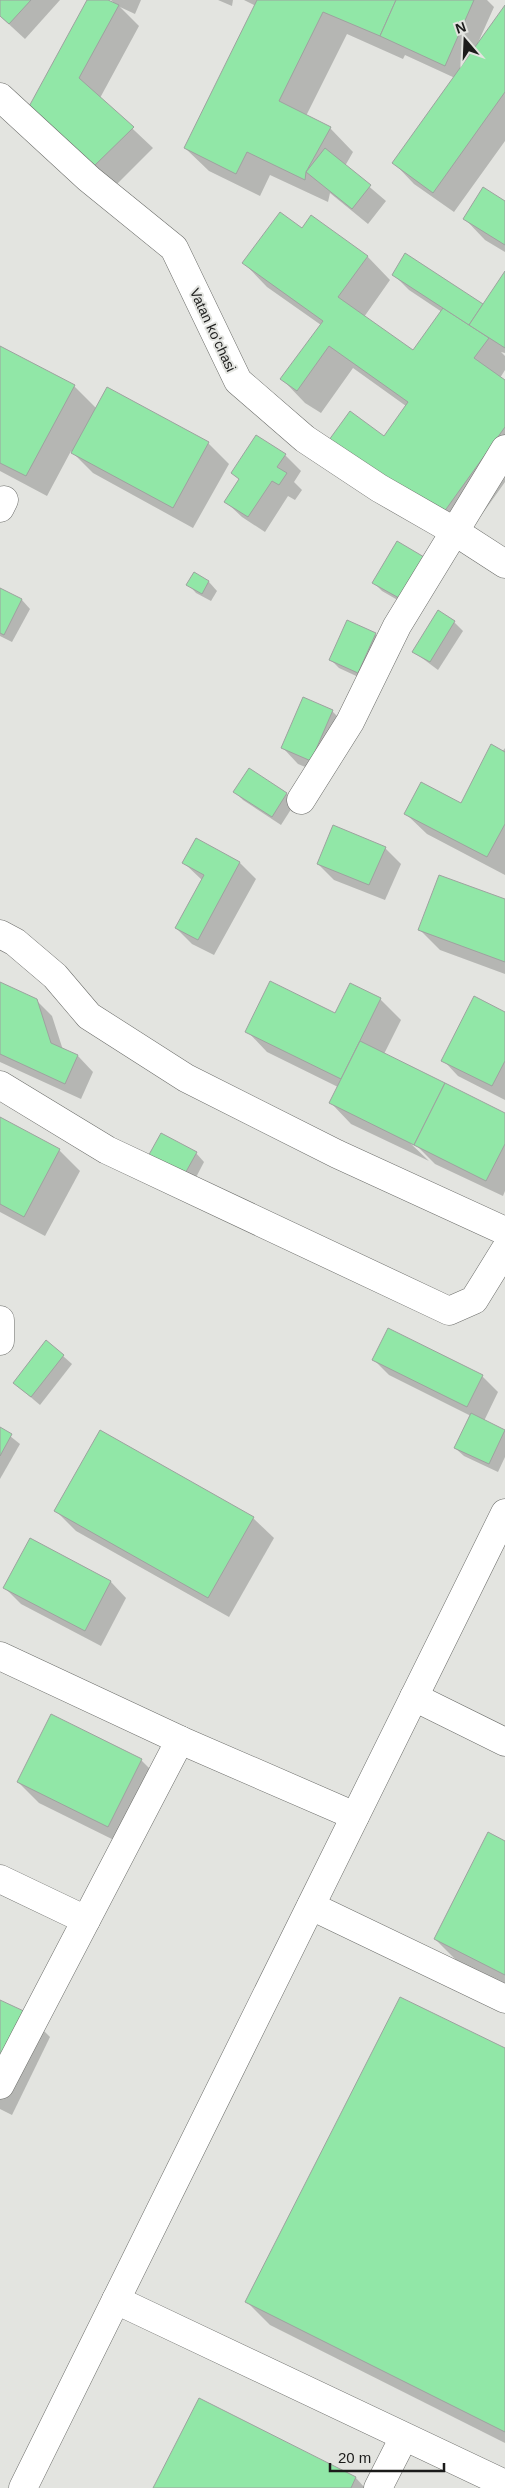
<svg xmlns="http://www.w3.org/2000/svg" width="505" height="2488" font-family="Arial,sans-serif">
<rect width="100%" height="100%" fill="#e3e4e0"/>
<g fill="#0003">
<polygon points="0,0 60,0 25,39 0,16"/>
<polygon points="88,0 105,0 115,4 111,0 141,0 135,14 120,7 139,26 100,98 153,148 113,188 48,132"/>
<polygon points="218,0 233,0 232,6"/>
<polygon points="244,0 487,0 494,7 477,45 505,7 505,141 454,212 414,184 394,163 455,78 405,55 403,59 347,34 306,116 330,128 353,152 345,166 386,201 368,224 330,193 328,202 270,175 260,196 209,171 185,148 256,6"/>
<polygon points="505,202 505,252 485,240 465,219"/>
<polygon points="303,230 367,256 390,280 364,317 413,352 442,312 409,290 393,274 406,254 483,305 505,273 505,353 501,352 505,356 505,370 500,378 505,381 505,482 463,541 384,437 406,406 353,368 321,413 305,403 282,379 321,325 267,287 244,263"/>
<polygon points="0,347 74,386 96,408 208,443 229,464 193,528 93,473 71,451 47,496 0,471"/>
<polygon points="285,455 301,471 294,482 302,490 295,500 288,496 265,532 242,517 226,502 240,480 233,473"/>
<polygon points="423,558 408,606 382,591 374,583"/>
<polygon points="194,574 209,582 217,591 211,601 196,593 188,584"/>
<polygon points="1,589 22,600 30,609 12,642 0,636"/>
<polygon points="348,622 376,635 384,643 367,681 339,668 331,660"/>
<polygon points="454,622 463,631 438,670 414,652"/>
<polygon points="332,711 348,727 327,776 298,764 283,748"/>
<polygon points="505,748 505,875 427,834 406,814 461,804"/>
<polygon points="249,770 287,794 295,803 281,825 243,800 235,792"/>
<polygon points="197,840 240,863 256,879 214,955 192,944 176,928 202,880 184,863"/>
<polygon points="385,848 401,864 385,900 334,880 318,864"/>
<polygon points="505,901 505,974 440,950 419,929"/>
<polygon points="0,983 36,1000 52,1016 63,1050 78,1056 93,1072 81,1099 0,1062"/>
<polygon points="380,999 401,1020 384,1054 505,1114 505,1191 503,1196 435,1164 410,1139 408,1141 429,1161 351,1124 331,1103 338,1087 267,1052 247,1031 335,1014"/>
<polygon points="505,1013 505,1100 458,1076 443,1060"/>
<polygon points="0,1119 59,1150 80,1171 45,1236 0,1212"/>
<polygon points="196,1153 204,1162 191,1187 156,1168"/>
<polygon points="63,1356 72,1364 40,1405 14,1383"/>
<polygon points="373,1359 482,1376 498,1392 484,1421 505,1431 505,1457 498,1472 464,1456 455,1448 471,1416 389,1375"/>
<polygon points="0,1428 20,1444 0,1479"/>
<polygon points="56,1511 253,1518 274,1538 229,1617 76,1531"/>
<polygon points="30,1540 111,1582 126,1598 101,1646 21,1604 5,1588"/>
<polygon points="141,1760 162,1781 128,1847 39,1803 18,1782"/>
<polygon points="505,1842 505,1986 458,1962 435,1939"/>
<polygon points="0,2001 27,2014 50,2037 12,2115 0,2109"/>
<polygon points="505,2050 505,2443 270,2325 247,2302"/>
<polygon points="199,2400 356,2478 365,2488 155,2488"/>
</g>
<g fill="#91e7a7" stroke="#9ea29f">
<polygon points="0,0 31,0 9,24 0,16"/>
<polygon points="87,0 108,0 119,5 79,78 134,127 92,168 26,112"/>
<polygon points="257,0 396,0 380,36 323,12 279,101 331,127 306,172 305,180 247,152 236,174 184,148"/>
<polygon points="396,0 474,0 445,66 380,36"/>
<polygon points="505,5 505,92 433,193 392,163"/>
<polygon points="325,148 371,185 352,209 306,172"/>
<polygon points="483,187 505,201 505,245 463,219"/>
<polygon points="280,212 302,228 311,215 368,256 338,297 413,350 443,308 489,338 474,358 505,380 505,427 439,519 329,440 350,411 384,436 408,402 329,346 297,391 280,379 323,321 242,263"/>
<polygon points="405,253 483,304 469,325 392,275"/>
<polygon points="505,271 505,348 469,325"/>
<polygon points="0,346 75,385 26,476 0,463"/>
<polygon points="107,387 209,442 173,508 71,453"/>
<polygon points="256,435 286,454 277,467 287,473 279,485 272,481 248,517 224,502 239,479 231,473"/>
<polygon points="397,541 424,557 399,598 372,583"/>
<polygon points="194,572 209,581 202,594 186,585"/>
<polygon points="0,588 22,599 4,635 0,633"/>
<polygon points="438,610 455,621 430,662 412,652"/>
<polygon points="347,620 376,633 358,673 329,660"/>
<polygon points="303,697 333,710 311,761 281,748"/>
<polygon points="491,744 505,752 505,824 487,857 404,814 421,782 461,803"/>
<polygon points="249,768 287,793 272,817 233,792"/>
<polygon points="333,825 386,847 369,885 317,864"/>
<polygon points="196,838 240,862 198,940 175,928 204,875 182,863"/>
<polygon points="439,875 505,899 505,962 418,930"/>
<polygon points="270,981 335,1013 350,983 381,998 341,1079 245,1032"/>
<polygon points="0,982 37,999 51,1043 78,1055 65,1084 0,1054"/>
<polygon points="474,996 505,1012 505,1061 492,1086 441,1061"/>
<polygon points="360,1041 445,1083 414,1145 329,1103"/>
<polygon points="445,1083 505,1113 505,1144 486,1181 414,1145"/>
<polygon points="0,1117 60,1149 24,1217 0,1204"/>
<polygon points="161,1133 197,1152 182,1179 146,1160"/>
<polygon points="388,1328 483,1375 467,1407 372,1360"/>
<polygon points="46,1340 64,1355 31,1397 13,1383"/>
<polygon points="471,1413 505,1430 489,1464 454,1448"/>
<polygon points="0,1427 12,1434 0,1456"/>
<polygon points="100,1430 254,1517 208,1598 54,1511"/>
<polygon points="30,1538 111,1581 85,1631 3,1588"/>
<polygon points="51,1714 142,1759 108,1827 17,1782"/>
<polygon points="488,1832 505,1841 505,1975 434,1939"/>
<polygon points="400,1997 505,2048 505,2432 245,2302"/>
<polygon points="0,2000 28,2013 0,2070"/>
<polygon points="199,2398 356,2477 351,2488 153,2488"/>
</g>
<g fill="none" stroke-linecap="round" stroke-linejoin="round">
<defs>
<g id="minor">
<polyline points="0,97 89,179 174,248 238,381 305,439 379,488 454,531 505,564"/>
<polyline points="0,508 4,500"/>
<polyline points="301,800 350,722 397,626 505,449"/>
<polyline points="0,934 15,942 55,976 89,1016 186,1078 337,1154 505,1231"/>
<polyline points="0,1085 107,1150 449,1311 474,1300 505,1250"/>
<polyline points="0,1320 0,1341"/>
<polyline points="0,1656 180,1740 355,1816"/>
<polyline points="414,1697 505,1742"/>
<polyline points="0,1879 86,1920"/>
<polyline points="311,1906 505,1999"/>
<polyline points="0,2085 180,1740"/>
<polyline points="116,2300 505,2484"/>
<polyline points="23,2488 505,1513"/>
<polyline points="378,2488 404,2437"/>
</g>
</defs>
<use href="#minor" stroke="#6c6d6a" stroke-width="29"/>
<use href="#minor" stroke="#fff" stroke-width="28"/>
</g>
<g text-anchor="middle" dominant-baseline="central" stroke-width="4" stroke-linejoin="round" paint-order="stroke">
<g font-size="14" fill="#1c1c1b" stroke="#e3e4e0">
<text transform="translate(213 330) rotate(65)">Vatan koʻchasi</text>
</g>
</g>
<g transform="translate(465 40) rotate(341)" stroke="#e3e4e0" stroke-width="4" paint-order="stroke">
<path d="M0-4L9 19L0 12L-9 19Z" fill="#1c1c1b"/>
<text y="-8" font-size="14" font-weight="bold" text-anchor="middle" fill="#1c1c1b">N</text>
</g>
<path d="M330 2463v8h114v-8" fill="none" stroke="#1c1c1b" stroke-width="2.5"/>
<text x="338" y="2463" font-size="15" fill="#1c1c1b" stroke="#e3e4e0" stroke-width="4" paint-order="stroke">20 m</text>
</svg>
